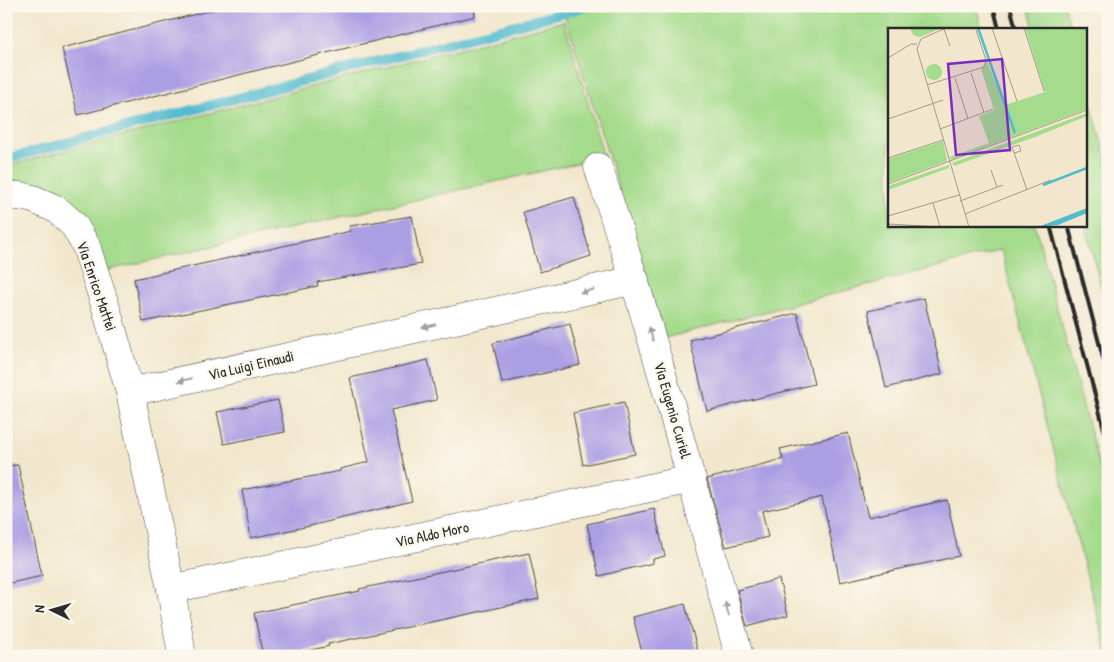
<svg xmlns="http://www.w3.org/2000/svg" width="1114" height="662" font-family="'Patrick Hand',sans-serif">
<rect width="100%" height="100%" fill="#fbf7ec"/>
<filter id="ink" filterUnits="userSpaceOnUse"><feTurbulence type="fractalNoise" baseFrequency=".02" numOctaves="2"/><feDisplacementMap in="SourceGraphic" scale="10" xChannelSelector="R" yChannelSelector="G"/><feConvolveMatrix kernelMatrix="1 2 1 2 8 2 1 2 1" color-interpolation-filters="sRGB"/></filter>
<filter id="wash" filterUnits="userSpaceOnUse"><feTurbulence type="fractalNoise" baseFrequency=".0096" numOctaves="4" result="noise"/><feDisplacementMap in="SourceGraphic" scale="20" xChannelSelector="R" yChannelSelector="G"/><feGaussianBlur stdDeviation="1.12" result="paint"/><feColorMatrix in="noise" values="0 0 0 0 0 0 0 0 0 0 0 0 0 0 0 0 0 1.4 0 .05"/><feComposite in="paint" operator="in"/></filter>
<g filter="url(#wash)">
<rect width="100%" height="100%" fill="#f2e7cc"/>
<g fill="#a5db8c" stroke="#68835c">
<polygon points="562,6 976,6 982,29 889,29 889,225 1035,225 1108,499 1108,656 1001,250 665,338"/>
<polygon points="1028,6 1065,6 1071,29 1034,29"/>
<polygon points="564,21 604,157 95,273 71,218 6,185 6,166"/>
<polygon points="1085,81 1108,166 1108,315 1085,225"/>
</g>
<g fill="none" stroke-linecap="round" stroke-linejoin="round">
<polyline stroke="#52bcce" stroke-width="10" points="6,159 588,6"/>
</g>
<g id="blocks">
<g fill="#ab9fe4">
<polygon points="228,6 474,6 475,16 78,115 62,48"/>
<polygon points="574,197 591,256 540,272 523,212"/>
<polygon points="412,216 421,264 317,282 318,286 143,322 134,279 351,231 350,226"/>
<polygon points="924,298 942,374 886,388 868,311"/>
<polygon points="797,313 814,384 707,411 690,340"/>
<polygon points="570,324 580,365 502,383 493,343"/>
<polygon points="428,360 437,400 391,410 412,501 310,526 251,538 242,490 340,471 340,469 369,462 350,378"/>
<polygon points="278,400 285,432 224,444 217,412"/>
<polygon points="624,402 635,454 583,465 573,413"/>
<polygon points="848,433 868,517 947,500 959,556 840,582 822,497 762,511 768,537 726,547 707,479 783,459 780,449"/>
<polygon points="18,465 42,576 6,584 6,466"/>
<polygon points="654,509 665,556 653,559 653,563 599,576 587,524"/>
<polygon points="529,553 539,599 328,644 329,646 284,656 263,656 254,613 360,591 359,589"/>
<polygon points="779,579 788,615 747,626 737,590"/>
<polygon points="685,604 699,656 643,656 633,617"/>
</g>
</g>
</g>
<g filter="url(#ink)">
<use href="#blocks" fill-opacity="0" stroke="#494743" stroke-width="1"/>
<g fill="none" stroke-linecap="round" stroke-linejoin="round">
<defs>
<g id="street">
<path d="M598,167c54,161 97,325 141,489"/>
<polyline points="6,196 21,196 33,199 56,209 74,225 86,246 106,308 130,392 171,589 182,656"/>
<polyline points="130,392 635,280"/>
<polyline points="171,589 692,479"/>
</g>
</defs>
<use href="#street" stroke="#494743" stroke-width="29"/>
<use href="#street" stroke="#fff" stroke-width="28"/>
<g stroke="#2b2b2b" stroke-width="4">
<polyline points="993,6 999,29"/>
<polyline points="1010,6 1016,29"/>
<polyline points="1050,225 1108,444"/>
<polyline points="1068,225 1108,377"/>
</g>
</g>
<defs><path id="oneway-solid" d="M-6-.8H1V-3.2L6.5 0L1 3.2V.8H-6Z" transform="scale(1.25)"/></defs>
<g fill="#a0a0a0">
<use href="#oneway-solid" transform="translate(587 291) rotate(167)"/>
<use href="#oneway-solid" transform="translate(429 326) rotate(167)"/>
<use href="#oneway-solid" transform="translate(651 334) rotate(-106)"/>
<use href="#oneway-solid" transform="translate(185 380) rotate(167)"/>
<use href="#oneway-solid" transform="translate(727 609) rotate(-105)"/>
</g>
</g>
<g text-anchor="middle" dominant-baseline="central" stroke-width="5" stroke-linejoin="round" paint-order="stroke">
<g font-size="15" fill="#2b2b2b" stroke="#fbf7ec">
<text transform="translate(97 286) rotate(71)">Via Enrico Mattei</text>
<text transform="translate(251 365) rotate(-13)">Via Luigi Einaudi</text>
<text transform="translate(673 410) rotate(74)">Via Eugenio Curiel</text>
<text transform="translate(432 534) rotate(-12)">Via Aldo Moro</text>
</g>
</g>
<g transform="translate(888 28)">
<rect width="199" height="199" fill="#f2e7cc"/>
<path d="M22,0h32l-22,9 -7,-2zM137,0h62v81l-136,51 -1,-3 39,-14 -10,-27 15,-6 -13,-41 6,-8 18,44 40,-13zM38 44a8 8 0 1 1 16 0a8 8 0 1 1-16 0ZM199,85v3l-52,21 -81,29 -2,-3zM55,113l4,20 -59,22v-24zM61,137v3l-61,22v-4z" fill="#a5db8c"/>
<path d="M199,180v5l-29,12 -20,2z" fill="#52bcce"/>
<path fill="none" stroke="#52bcce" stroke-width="2.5" d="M90,0l37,105M155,157l44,-17"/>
<path fill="none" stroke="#a29c8c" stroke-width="1" d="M58,0l-25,11 -4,10 52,178M104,0l25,73M136,0l20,63M56,1l6,17M0,30l23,-14h6M83,45l13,40M67,50l13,41M39,57l57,-18 2,-7 -10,-30M0,91l55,-19M52,101l53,-20M126,125l7,-2 -2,-6 -7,2 15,43M0,130l55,-18M103,142l6,17M0,156l199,-74M72,173l43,-16M45,175l7,24M77,186l86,-34M0,188l71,-21M0,196l53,3"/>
<path fill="#7b2cbf" fill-opacity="0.15" stroke="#7b2cbf" stroke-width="2.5" d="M114,31l8,91 -54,5 -8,-91z"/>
<rect width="199" height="199" fill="none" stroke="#2b2b2b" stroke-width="2.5"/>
</g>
<rect width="1114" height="662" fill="none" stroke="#fbf7ec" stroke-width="25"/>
<g transform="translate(52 610) rotate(275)" stroke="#fbf7ec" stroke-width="4" paint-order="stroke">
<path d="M0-4L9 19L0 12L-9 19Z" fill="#2b2b2b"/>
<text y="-8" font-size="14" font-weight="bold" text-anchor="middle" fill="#2b2b2b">N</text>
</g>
</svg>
